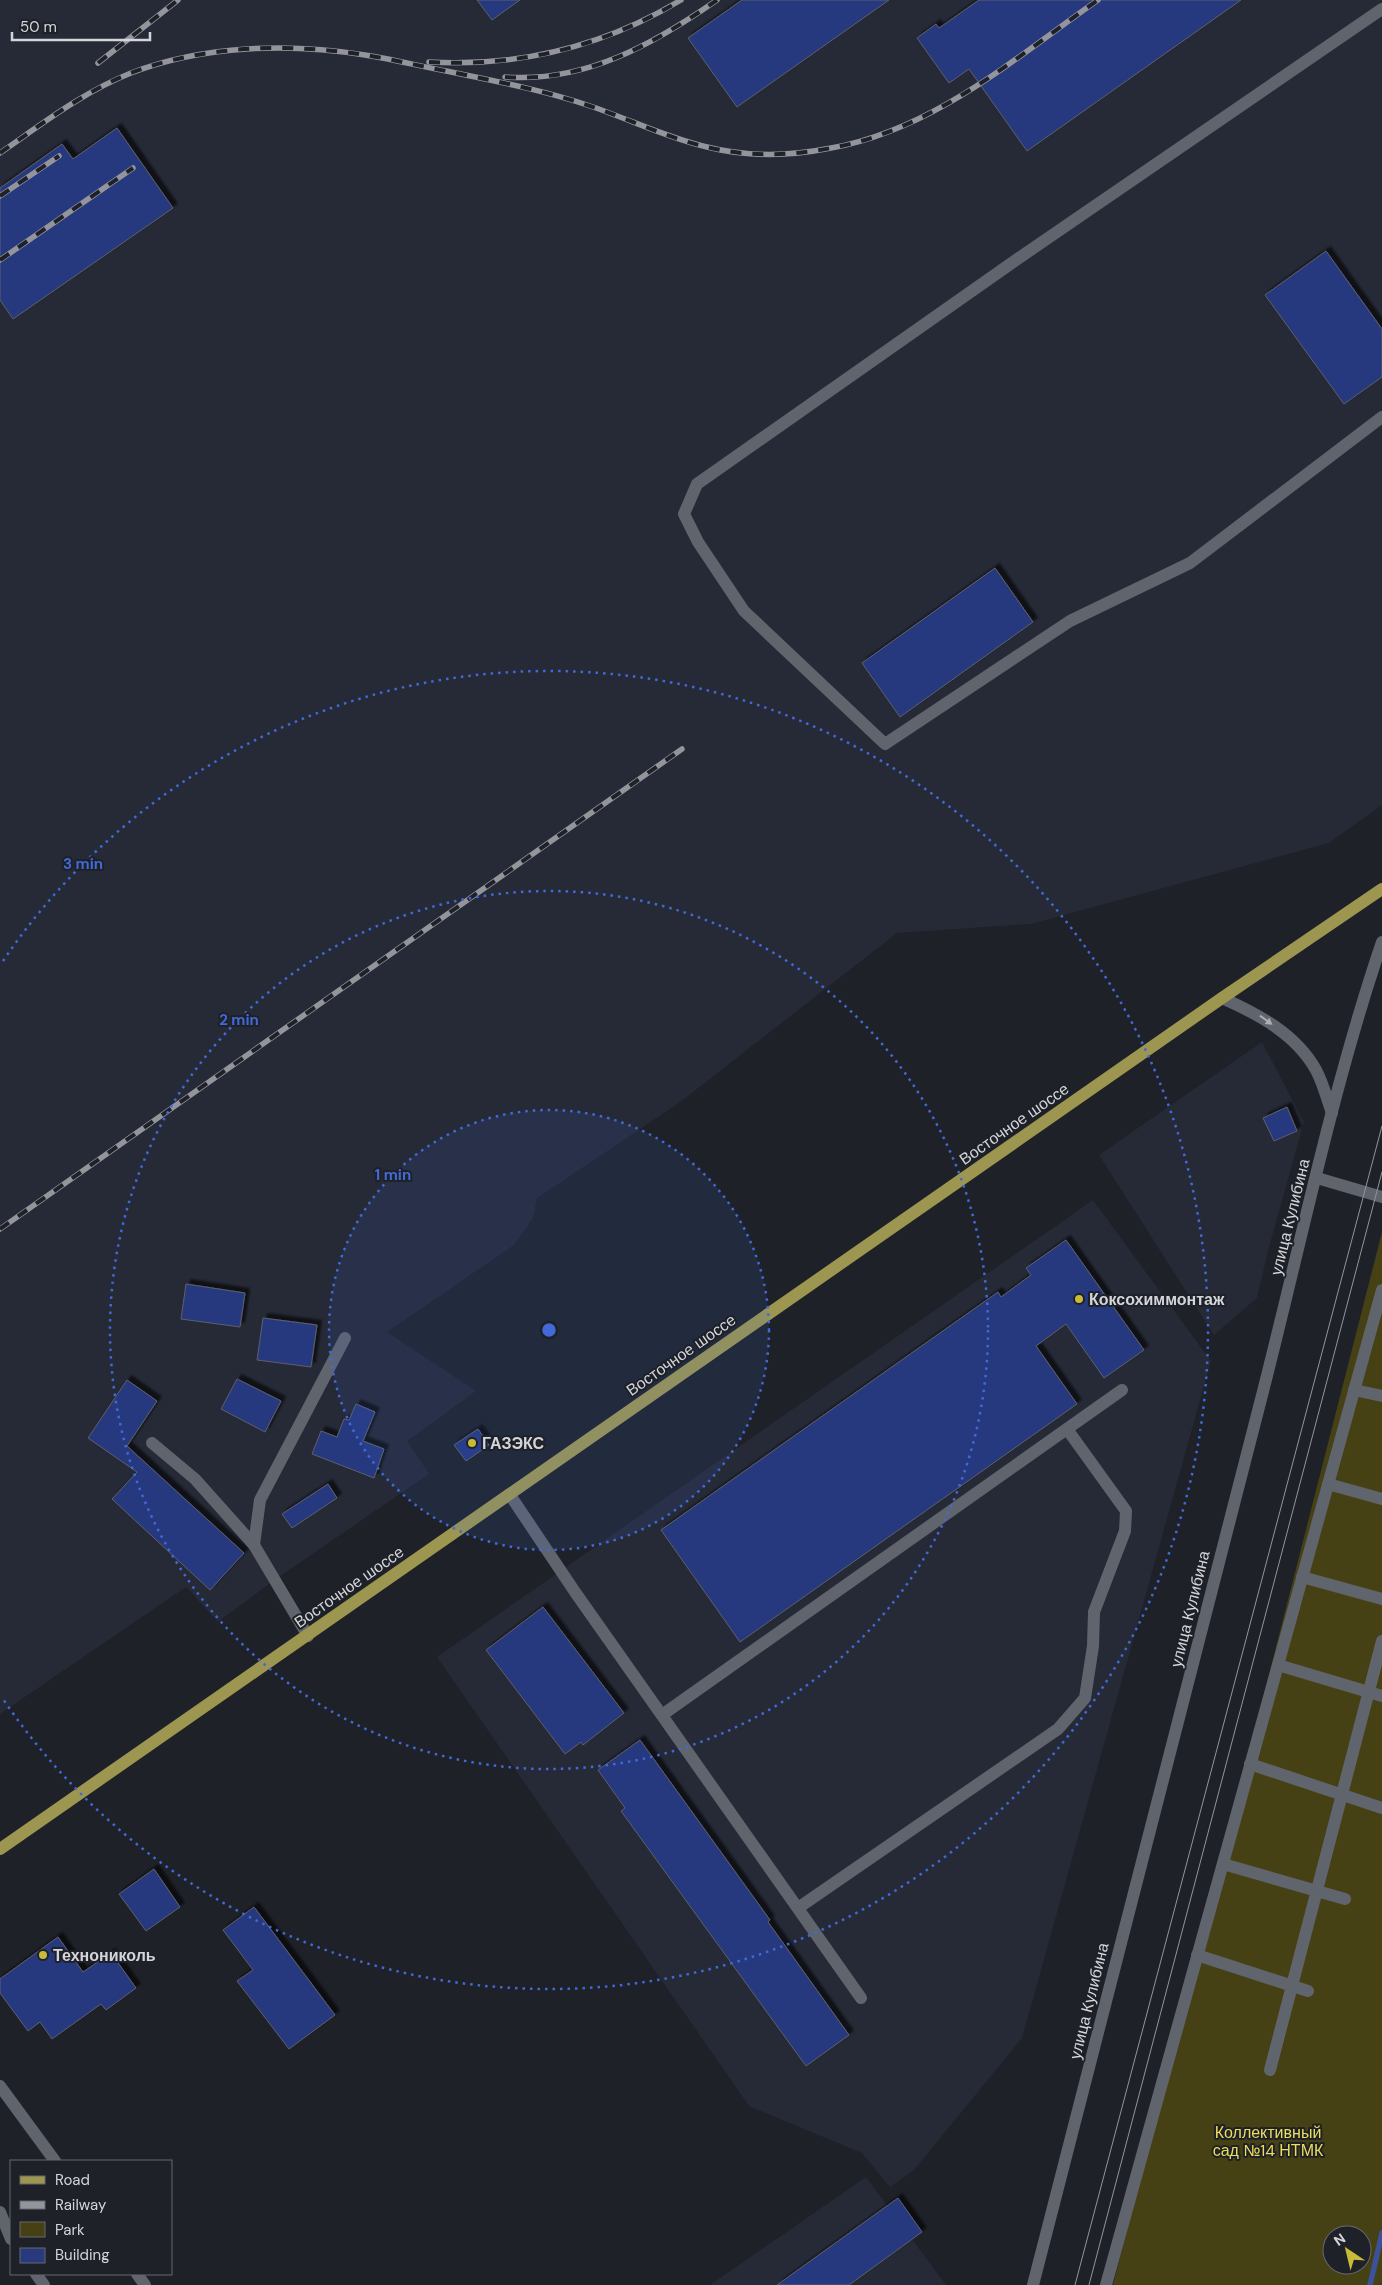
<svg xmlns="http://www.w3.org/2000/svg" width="1382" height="2285" font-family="'DM Sans',sans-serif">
<defs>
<filter id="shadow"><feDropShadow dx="4.5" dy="-4.5" stdDeviation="1" flood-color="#0009"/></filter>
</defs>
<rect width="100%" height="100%" fill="#1e2128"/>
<g fill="#252a36">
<polygon points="0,0 1382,0 1382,805 1329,843 1031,924 897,933 679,1103 537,1198 533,1218 514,1245 387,1332 476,1391 407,1441 429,1474 276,1579 218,1622 186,1587 0,1714"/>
<polygon points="1262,1042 1304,1122 1268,1251 1257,1298 1214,1335 1099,1155"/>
<polygon points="1093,1200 1211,1361 1022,2038 914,2170 890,2187 862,2153 749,2106 437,1657"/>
<polygon points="866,2177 946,2285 710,2285"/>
</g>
<path fill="#464115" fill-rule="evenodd" d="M1382,1232v1053h-269zM1332,2235h30v30h-30z"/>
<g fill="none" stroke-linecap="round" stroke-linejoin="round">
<polyline stroke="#3c5198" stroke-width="5.5" points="1370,2285 1382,2233"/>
</g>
<g fill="#28397e" stroke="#5d6069" filter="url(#shadow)">
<polygon points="477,0 520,0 492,20"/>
<polygon points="742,0 889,0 737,107 688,38"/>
<polygon points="979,0 1241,0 1027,151 969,69 949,83 917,38 936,24 939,28"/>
<polygon points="117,128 173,208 13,319 0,300 0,188 62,144 73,159"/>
<polygon points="1326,251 1382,329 1382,377 1344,404 1265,295"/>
<polygon points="995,568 1033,622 900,717 862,663"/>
<polygon points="1287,1107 1297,1131 1274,1141 1263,1118"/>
<polygon points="1066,1240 1144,1350 1104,1378 1066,1324 1036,1346 1077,1404 740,1642 661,1530 998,1292 1001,1297 1031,1275 1026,1268"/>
<polygon points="186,1284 245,1293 240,1327 181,1319"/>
<polygon points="263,1318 317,1325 311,1367 257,1360"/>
<polygon points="237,1379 281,1401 265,1432 221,1409"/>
<polygon points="127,1380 157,1401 127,1446 244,1553 210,1590 112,1499 137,1472 88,1438"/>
<polygon points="356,1404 375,1412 363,1441 384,1449 374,1478 312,1454 321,1431 337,1437 344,1419 349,1420"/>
<polygon points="478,1429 489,1445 466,1461 454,1445"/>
<polygon points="328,1484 337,1498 292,1528 282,1514"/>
<polygon points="543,1607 624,1713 583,1745 581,1742 565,1754 486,1650"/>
<polygon points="640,1740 770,1920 768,1922 849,2035 806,2066 621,1811 625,1808 598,1770"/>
<polygon points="154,1869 180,1907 146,1931 119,1894"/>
<polygon points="254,1907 335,2015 289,2049 237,1981 253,1970 223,1930"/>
<polygon points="58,1937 83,1972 111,1953 136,1988 106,2010 101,2004 52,2039 40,2022 28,2031 0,1993 0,1979"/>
<polygon points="898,2198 922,2232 849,2285 777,2285"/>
</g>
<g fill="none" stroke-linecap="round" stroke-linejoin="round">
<g stroke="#60646d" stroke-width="12">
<polyline points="1382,9 1016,260 697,484 684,514 698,542 744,611 885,744 1070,621 1190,563 1382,417"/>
<path d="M1222,998c36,16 74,36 94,72 7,13 11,29 16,43"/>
<polyline points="1317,1178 1382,1197"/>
<polyline points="1354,1390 1382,1396"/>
<polyline points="152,1443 195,1479 254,1545 308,1636"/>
<polyline points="1328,1484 1382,1499"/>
<polyline points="510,1495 575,1592 861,1998"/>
<polyline points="254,1545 260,1500 345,1338"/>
<polyline points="1302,1577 1382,1599"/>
<polyline points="1278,1665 1382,1696"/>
<polyline points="662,1715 1122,1390"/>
<polyline points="1250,1764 1382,1808"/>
<polyline points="1223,1864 1345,1899"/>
<polyline points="798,1908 1058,1729 1085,1698 1093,1646 1094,1612 1125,1531 1126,1511 1067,1429"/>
<polyline points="1197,1955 1308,1991"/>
<polyline points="1270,2070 1382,1641"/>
<polyline points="0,2086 55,2161"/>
<polyline points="0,2212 11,2239"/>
<polyline points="36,2274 44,2285"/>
<polyline points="137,2274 145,2285"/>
<path d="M1033,2285c75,-293 151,-585 226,-878 40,-154 72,-315 123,-465"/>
<polyline points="1106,2285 1382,1290"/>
</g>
<polyline stroke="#9d9650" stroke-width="12" points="0,1849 1222,998 1382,889"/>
<g stroke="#93959b" stroke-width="1">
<polyline points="1075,2285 1382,1126"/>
<polyline points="1089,2285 1382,1172"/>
</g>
<defs>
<g id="rail">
<path d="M429,62c90,5 174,-15 252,-62"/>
<polyline points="98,63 178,0"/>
<path d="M505,77c80,6 149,-33 212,-77"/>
<path d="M0,153c42,-29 83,-61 131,-80 73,-28 158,-30 234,-18 27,4 54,11 81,16 49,10 97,19 144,35 39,13 77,32 117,41 40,10 84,9 124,1 102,-18 184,-90 267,-148"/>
<polyline points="0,196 59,156"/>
<polyline points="0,260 133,168"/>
<polyline points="0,1229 682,749"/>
</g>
</defs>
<use href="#rail" stroke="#93959b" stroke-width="5.5"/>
<use href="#rail" stroke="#1e2128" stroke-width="4" stroke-dasharray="11" stroke-linecap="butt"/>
</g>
<defs><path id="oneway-solid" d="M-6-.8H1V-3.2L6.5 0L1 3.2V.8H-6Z" transform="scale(1.25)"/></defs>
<use fill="#abadb4" href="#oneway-solid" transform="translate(1266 1020) rotate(36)"/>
<circle cx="549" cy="1330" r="220" fill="#4169d8" fill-opacity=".12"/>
<g fill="none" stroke="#4169d8" stroke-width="2.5" stroke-dasharray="2.5 5">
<circle cx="549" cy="1330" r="220"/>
<circle cx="549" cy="1330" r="439"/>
<path d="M3 961A659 659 0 1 1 3 1699"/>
</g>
<g fill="#c9ba3a" stroke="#1e2128" stroke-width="2">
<circle cx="1079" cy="1299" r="5"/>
<circle cx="472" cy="1443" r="5"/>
<circle cx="43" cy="1955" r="5"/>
</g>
<g text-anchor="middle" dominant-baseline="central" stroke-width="4" stroke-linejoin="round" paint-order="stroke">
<g font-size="16" fill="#d3d5da" stroke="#1e2128">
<text transform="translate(1014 1124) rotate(-35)">Восточное шоссе</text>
<text transform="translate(1290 1217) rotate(-76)">улица Кулибина</text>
<text transform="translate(681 1355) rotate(-35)">Восточное шоссе</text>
<text transform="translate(349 1587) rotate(-35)">Восточное шоссе</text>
<text transform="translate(1190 1609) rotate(-76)">улица Кулибина</text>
<text transform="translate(1089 2001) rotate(-76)">улица Кулибина</text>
</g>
<g font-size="16" font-weight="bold" fill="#d3d5da" stroke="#1e2128" text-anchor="start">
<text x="1089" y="1299">Коксохиммонтаж</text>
<text x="482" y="1443">ГАЗЭКС</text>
<text x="53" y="1955">Технониколь</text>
</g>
<g font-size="16" fill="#eddd5c" stroke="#1e2128">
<text x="1268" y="2132">Коллективный<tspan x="1268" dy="18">сад №14 НТМК</tspan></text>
</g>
</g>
<circle cx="549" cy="1330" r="8" fill="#4169d8" stroke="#1e2128" stroke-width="2.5"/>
<g font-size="15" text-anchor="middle" font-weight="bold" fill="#4169d8" stroke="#1e2128" stroke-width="4" stroke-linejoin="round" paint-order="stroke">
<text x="83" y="869">3 min</text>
<text x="239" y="1025">2 min</text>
<text x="393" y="1180">1 min</text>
</g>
<rect x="10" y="2160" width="162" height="115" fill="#1e2128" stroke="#66696f"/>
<rect x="20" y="2176" width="25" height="8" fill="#9d9650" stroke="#66696f"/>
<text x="55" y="2185" font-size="15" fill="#d3d5da">Road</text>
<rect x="20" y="2201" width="25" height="8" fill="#93959b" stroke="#66696f"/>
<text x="55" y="2210" font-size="15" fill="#d3d5da">Railway</text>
<rect x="20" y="2222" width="25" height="15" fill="#464115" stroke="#66696f"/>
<text x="55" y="2235" font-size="15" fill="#d3d5da">Park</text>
<rect x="20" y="2248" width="25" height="15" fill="#28397e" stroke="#66696f"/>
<text x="55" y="2260" font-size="15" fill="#d3d5da">Building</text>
<g transform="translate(1347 2250) rotate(325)"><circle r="24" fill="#1e2128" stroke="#66696f"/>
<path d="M0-4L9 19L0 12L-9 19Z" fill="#c9ba3a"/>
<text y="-8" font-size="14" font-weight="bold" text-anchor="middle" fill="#d3d5da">N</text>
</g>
<path d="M12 32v8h138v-8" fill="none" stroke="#d3d5da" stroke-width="2.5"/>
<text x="20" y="32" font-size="15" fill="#d3d5da" stroke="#1e2128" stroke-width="4" paint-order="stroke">50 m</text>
</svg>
